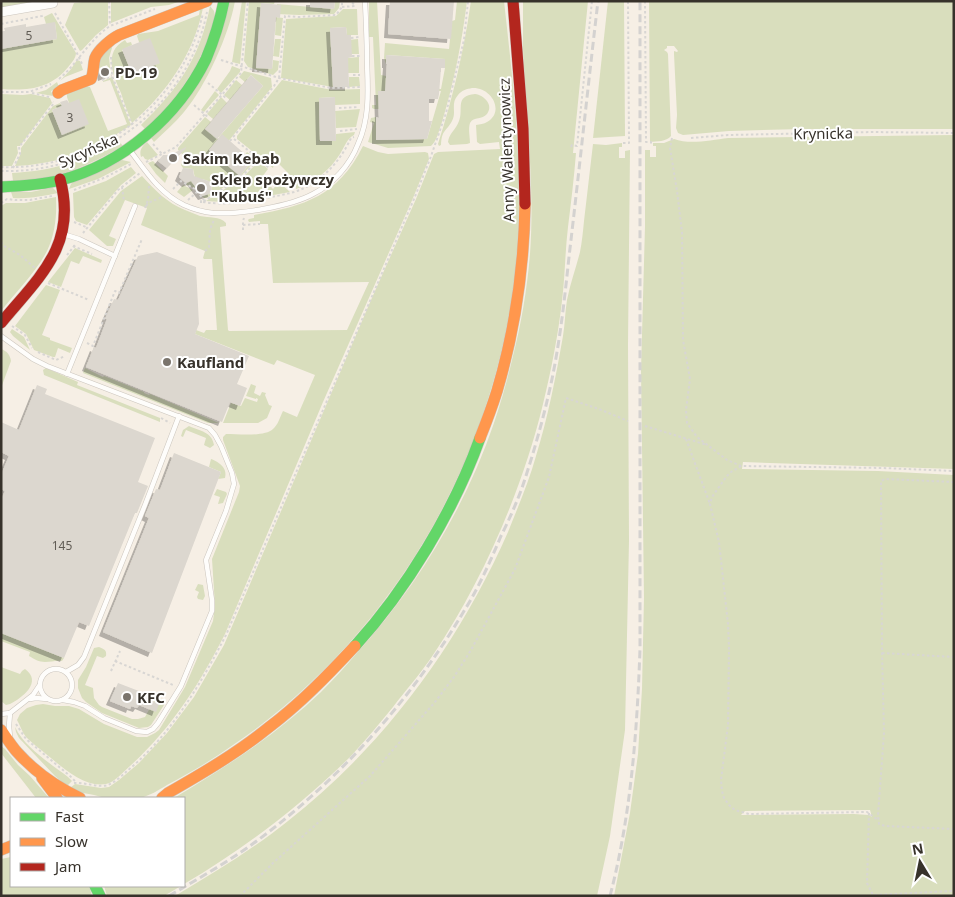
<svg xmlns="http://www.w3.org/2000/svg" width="955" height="897" font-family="'Noto Sans',sans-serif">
<defs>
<filter id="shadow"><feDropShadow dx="-4" dy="4" stdDeviation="0" flood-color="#0004"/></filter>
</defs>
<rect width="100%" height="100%" fill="#f6efe5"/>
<g fill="#d9debd" fill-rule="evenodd">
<polygon points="1,1 44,1 2,9"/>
<polygon points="91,1 108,1 108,25 96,35 82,50 80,51 65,25 74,3"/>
<polygon points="111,1 181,1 169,5 151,7 111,23"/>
<path d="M230,1h5c-6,34 -29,85 -51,111 -9,11 -20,20 -30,30l-3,-4c46,-41 64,-78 79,-137z"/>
<polygon points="242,1 246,1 240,64 232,62"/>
<polygon points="249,1 275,1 274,4 261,3 256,67 272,69 273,60 279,61 278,70 273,75 248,67 244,61"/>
<polygon points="335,1 340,1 339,8 334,14 299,15 277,14 277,4 334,9"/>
<path d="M369,1h8l4,74 5,1v8l55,5 4,-21v-9l-58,-4 -1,9 -2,-6 1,-15 64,6 3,-28 3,-1 2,-19h10c-5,41 -13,81 -25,121 -3,8 -5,19 -11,24l-43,2 -20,-6 6,-19 -4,-1 1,-4 5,-1v23l51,-1 14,-48h-62v18h-5l-2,-1v-3h4l-3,-68h-4z"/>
<path d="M471,1h33c10,90 21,181 11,271 -20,187 -125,367 -282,473 -21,15 -43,28 -66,40 -8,5 -18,11 -27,13 -5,1 -11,0 -16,0 -5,0 -10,1 -15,0 -5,0 -10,-2 -15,-3 -10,-2 -15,-2 -24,-7l5,-4 26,4 8,-1 10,-7 20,-17 28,-30 27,-36 30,-52 147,-345 45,-101 18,-45 4,-2 62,-3 -1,-7 -19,2 -3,-2 -1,-17c4,-1 8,-1 11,-3 18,-10 5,-35 -15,-34 -5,1 -10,2 -14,7 -8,9 -1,17 -6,26 -6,11 -10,8 -11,24l-2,1 -1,-2c15,-47 26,-94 33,-143z"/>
<path d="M523,1h65l-15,152h3c-2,25 -5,50 -8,74 -3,25 -3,50 -6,74 -4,35 -11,70 -19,103 -21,87 -61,178 -110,251 -12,18 -27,35 -40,52 -14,17 -28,34 -43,50 -50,49 -106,92 -166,127v-86h-10c52,-31 103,-64 147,-106 12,-12 24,-25 35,-38 61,-67 109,-146 138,-231 7,-21 13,-42 18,-63 9,-35 15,-70 18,-106 5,-69 -4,-137 -7,-206 0,-16 0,-31 0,-47z"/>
<polygon points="608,1 624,1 625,136 593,138"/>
<path d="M649,1h305v128h-152l-73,2 -46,4 -5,-2 -2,-5 1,-13 -3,-61v-3l3,1 1,-1 -4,-5h-7v2l-3,2 3,2 1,2 3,82c-5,6 -14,5 -21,6z"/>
<path d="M210,6l4,5 1,5 -5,20 -15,32 -18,27 -15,18 -17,16 -4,-4c37,-36 59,-67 69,-119z"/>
<path d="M200,8h3c-10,47 -36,84 -71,115 -4,-10 -8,-20 -11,-30 -8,-18 -18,-41 4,-53l2,3 4,-1 1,3 -10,5 10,24 27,-11 -20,-21 -2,-6 1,-2 20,-3 41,-16z"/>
<polygon points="343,9 357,9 358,35 347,35 346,27 330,28 333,87 281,78 286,19 336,16"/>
<path d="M52,13l24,40c0,5 -4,9 -7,13 -18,23 -41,25 -68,23v-40l56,-10 -2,-16 -9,1 -2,-7z"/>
<polygon points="276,17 283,18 281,36 275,35"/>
<polygon points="275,39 281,39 279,57 273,56"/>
<polygon points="358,39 359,54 348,54 347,40"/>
<polygon points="111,45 112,48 109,58 111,75 107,65 97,69 97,61"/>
<polygon points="359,57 359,73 348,73 348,58"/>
<polygon points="77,60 80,61 83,70 65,77 60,81 71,69"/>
<polygon points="232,66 240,69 240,72 221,93 217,89 230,71"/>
<polygon points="244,71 271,78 272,87 227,143 219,137 263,86 251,75 245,82 239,77"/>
<path d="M112,77l19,48c-37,25 -71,39 -116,41l6,-13v-5l32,-42 7,-3 2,3 -10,4 10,25 7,-32 -2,-6v-3l19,-8 4,1 18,44 19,-7 -17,-44 -7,2v-1z"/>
<polygon points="349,77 359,77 360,86 349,87"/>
<polygon points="236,80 242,85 230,100 224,95"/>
<path d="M282,80l50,10 28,-1v15l-25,1v-8l-16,1 1,43h16v-7l19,-2 -1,3c-7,3 -10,13 -14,19 -10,16 -26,29 -44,35v-8l-21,-21 -2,8 -36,-29v-3z"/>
<polygon points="57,82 59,87 51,91 53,96 36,93 46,90"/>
<polygon points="215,91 219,95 204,112 201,110"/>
<polygon points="1,94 23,95 31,94 50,98 52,103 20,146 17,146 18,153 12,166 1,166"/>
<path d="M475,94c9,1 19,11 12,20 -5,6 -13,2 -17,9 -2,6 0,14 0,20l-3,1 -17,1 -2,-3c1,-9 8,-12 11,-21 5,-12 -5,-25 16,-27z"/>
<polygon points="221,97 227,103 213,119 207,114"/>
<polygon points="360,109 356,127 336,128 335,111"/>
<polygon points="205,117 211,122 205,129 218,139 209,150 240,176 250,163 243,157 247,152 255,158 255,161 241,176 207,198 204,198 202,196 212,193 211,182 202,179 195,188 184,184 195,178 193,169 183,168 181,165 185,157 178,150 178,148"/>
<path d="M954,135v334l-211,-7 -1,7 136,2 76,4v420l-340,1 16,-83 8,-59 4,-65 2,-92 -3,-226 4,-145v-76h5v7h6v-11h-3v-3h11l10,-4c16,6 37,1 54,-1zM870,810l2,7 -3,-2 -15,-1 -113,1 4,-4z"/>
<path d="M119,141l4,5c-33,19 -71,36 -110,35l-1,-8c41,-2 72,-12 107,-32z"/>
<path d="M147,142l11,13 -10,5 -3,-1 -2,-3 -2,1c-2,-7 1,-11 6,-15z"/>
<path d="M622,143v4h-3v11h6v-7l5,-1 -2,195 1,196 -4,189 -15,106 -13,60h-422c39,-23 78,-47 113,-75 96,-75 171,-178 220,-289 10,-25 21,-51 28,-76 12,-39 20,-80 27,-120 2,-12 2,-24 4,-36 3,-16 9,-32 13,-48 2,-10 3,-21 4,-31 3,-26 6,-51 9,-77l13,1z"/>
<path d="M363,146l15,6 10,2 37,-2 3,1 1,6 -16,39 -90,204 -98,232c-25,49 -53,94 -95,132 -7,6 -15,16 -24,18 -22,4 -44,-17 -60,-30 -6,-5 -14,-11 -20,-17 -4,-5 -6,-12 -9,-17l3,-6 7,-6 9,-3 7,-1 12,2h14l10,3 25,15 33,13h10l8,-4 4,-3 26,-43 28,-66 2,-15 -3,-47 27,-67 1,-6 -17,-46v-3l3,-3c12,0 39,3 47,-5 5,-4 7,-12 10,-18l14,6 18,-42 -38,-15 -3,5 -79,-31 1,-4 8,3 2,-3h11l-5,-71h-8l-1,-1 2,-7 -64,-26 6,-17 -22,-8 -16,36 7,3 -3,7h-6l-18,-16 32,-39 21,-15c13,14 25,27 43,34 5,2 10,4 15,6 9,2 20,0 26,7v3l-6,1 8,103 1,1 118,-1 22,-48 -96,1 -5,-59h-8v-3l-11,1 -1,-2 1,-1 5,-1v-3c51,-9 84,-19 109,-69z"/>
<polygon points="122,160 131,162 98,179 69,189 71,184 73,182 101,171"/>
<polygon points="153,161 168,176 165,183 156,174 148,163"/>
<path d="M259,161l9,8 -6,8 11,12 6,-7 11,10c-28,5 -56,12 -84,9l36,-23z"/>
<polygon points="131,167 136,173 121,185 87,225 76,221 74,217 73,193 106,181"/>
<polygon points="183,185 193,190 184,197 177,192"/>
<path d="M50,188h3l5,5c-15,3 -29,6 -45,5l-2,-6h20z"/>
<path d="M56,197c1,18 -1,38 -9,54 -11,21 -31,41 -46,60v-105l5,-3h19z"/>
<polygon points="75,248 102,260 101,263 83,256 79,264 71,261 61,287 48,282"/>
<polygon points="46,285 60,290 42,335 50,338 50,340 72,348 70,353 58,348 55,357 53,357 34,350 26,334 15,326"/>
<polygon points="12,329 24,337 30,350 13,336 10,332"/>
<path d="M1,349c6,2 9,6 10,12l-10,27z"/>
<polygon points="46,368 78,382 77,385 160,418 160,422 44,375 43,370"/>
<polygon points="85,368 103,377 104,376 144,392 144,393 149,395 150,394 219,423 208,423 83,373"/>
<polygon points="251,384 256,386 254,393 260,396 262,392 266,393 265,395 269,405 272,406 267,418 258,423 223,423 231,403 241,406 245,398 257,402 258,399 256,398 256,399 246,396"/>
<path d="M189,426c11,5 23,6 25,19l-4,3 -6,-3 2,-7 -20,-8 -3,7 -2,-1 2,-6z"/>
<path d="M211,459c8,3 17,9 14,19l-7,1 3,-7 -12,-5z"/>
<polygon points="217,489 226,492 227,494 223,503 218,504 220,497 214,495"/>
<polygon points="198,584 203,585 205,596 203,600 198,599 197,597 199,592 195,590"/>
<path d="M1,633l63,25 -2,3c-6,-1 -11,1 -17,1 -6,0 -11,-3 -16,-6l1,-4 -29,-11z"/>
<path d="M99,647c5,2 8,3 7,9l-3,2 -6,-2 -12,29 8,3 1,10 5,7 3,2 30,12h6l7,-2 10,-18 2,-1 5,1 2,4v2l-13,20 -3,2 -9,1 -37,-15 -16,-11 -4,-4 -4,-10v-8l8,-13 8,-19z"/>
<path d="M1,667l19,7 2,-3 3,-2c18,13 -3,29 -15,35l-4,1 -5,-4z"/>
<path d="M15,727c10,21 35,36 53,50l4,4 -5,5 -12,-10 -36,-38 -3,-6z"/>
<polygon points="1,746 5,749 18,765 30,776 49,798 36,798 1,753"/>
<polygon points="11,857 11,886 89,886 92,896 1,896 1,859"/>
<polygon points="104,886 181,886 164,896 107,896"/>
</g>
<g fill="#dcd7cf" filter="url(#shadow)">
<polygon points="310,1 335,1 334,9 310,7"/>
<polygon points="390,1 454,1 451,39 388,34"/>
<polygon points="261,3 281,5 280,18 276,17 272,69 256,68"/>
<polygon points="55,22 57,39 1,49 1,32 5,31 4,28 26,24 26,27"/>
<polygon points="346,27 347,35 351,35 352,57 348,58 349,87 333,87 330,28"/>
<polygon points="150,38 160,63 132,74 122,49"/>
<polygon points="386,55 445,59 445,68 441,68 439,94 438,99 429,99 429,121 432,121 427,139 376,140 376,117 379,118 378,91 385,91 387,64 386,64"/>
<polygon points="107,67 110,74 102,77 101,72 101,69"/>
<polygon points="251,75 263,86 217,139 205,129"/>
<polygon points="335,97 336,141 320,141 319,98"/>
<polygon points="79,99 89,124 62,135 52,110 62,106 60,102 67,100 69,103"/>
<polygon points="222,134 246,155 243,157 250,163 240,176 209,150"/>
<polygon points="186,147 186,148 167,168 158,161 163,155 170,155"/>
<polygon points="183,168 193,169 194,176 211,182 212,193 202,196 191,181 186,183 179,177"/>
<polygon points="157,252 196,267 199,324 195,334 249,356 237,384 247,388 240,406 230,402 222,422 86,367 94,347 96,348 107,319 105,319 114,299 118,300 138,256"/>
<polygon points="37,385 47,389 45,394 155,438 138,482 148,486 137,513 135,513 89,626 79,622 64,658 1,633 1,500 5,491 1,489 1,475 9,456 1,452 1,422 19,430"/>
<polygon points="174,453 221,472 152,653 103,632 149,518 145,516 156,489 160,490"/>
<polygon points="118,683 144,693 142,696 159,704 156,712 139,705 137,708 131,706 130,709 110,701"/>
</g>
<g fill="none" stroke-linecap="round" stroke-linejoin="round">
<defs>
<g id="lane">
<path d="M129,149c16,21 30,44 55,56 9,4 19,7 29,8 26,2 78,-7 100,-19 20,-10 37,-29 45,-50 12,-26 10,-54 9,-82 0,-20 -1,-40 -2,-61"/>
<polyline points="63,234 79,239 115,256"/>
<polyline points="1,336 33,359 47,366 209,428 215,435 221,446 232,473 234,484 226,511 206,560 212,600 212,611 181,686 158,723 153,729 147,732 136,731 104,718 85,706 74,702 63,700"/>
<polyline points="67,374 135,206"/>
<circle cx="56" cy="685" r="16"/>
<polyline points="66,672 78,665 84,657 145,505 179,416"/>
<polyline points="30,699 36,698 47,699"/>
<polyline points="10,713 9,726 10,737"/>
<polyline points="1,714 10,713 33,695 39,686"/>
</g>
<polyline id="street" points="1,12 53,3"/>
<g id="fast">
<path d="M1,187c20,-1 40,-2 60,-7 62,-16 117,-64 145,-121 8,-19 14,-38 18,-58"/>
<path d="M355,646c51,-56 99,-135 125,-208"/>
<polyline points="95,886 100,896"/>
</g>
<g id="slow">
<path d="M58,93l4,-3 29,-11c3,-7 2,-14 4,-21 3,-8 16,-19 24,-23l88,-34"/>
<path d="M480,438c6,-15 12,-31 17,-47 18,-61 27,-124 28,-187"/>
<path d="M1,730c5,7 10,15 16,22 17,19 40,35 63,46"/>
<polyline points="42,778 57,798"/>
<path d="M162,798l6,-5c35,-20 69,-40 100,-65 32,-24 60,-53 87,-82"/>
<polyline points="1,850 11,846"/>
</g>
<g id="jam">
<polyline points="513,1 523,129 525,204"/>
<path d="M1,323c38,-46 77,-78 59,-144"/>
</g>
</defs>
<use href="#lane" stroke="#ccc6be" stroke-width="5.5"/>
<use href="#street" stroke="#ccc6be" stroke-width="10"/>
<use href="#fast" stroke="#ccc6be" stroke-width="12"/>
<use href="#slow" stroke="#ccc6be" stroke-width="12"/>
<use href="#jam" stroke="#ccc6be" stroke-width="12"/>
<g stroke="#d8d6d3" stroke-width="2" stroke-dasharray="2.5 2.5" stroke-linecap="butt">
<polyline points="109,1 110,26"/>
<polyline points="645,1 646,142 651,142 651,144"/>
<polyline points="342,7 355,6 351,1"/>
<polyline points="55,13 75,49 83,66"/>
<polyline points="1,24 42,16 45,15"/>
<polyline points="351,38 359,37"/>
<polyline points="352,56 360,56"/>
<polyline points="111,57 112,76 132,125"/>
<polyline points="221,60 279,78 331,88 360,87"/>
<polyline points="353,75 360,75"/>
<path d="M59,79c19,-16 30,-39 51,-53l45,-17"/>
<polyline points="102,80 112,76"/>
<polyline points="208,83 226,98"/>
<polyline points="1,92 29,92 51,84"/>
<polyline points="32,93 49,97"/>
<polyline points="194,105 209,118"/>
<polyline points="339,108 359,107"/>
<polyline points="340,131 357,129"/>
<polyline points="672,138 670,148 677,191 682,232 683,340 690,379 686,410 687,423 697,437 727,460 741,466 883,468 954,471"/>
<polyline points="691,138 728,135 873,132 954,133"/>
<polyline points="234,139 259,159"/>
<polyline points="230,141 274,86 279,78 285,16 298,17 336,15 342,7 342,1"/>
<polyline points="623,143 629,143 628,1"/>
<polyline points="153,144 162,154 176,147 241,73 248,1"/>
<polyline points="571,147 572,145 577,146 592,1"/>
<polyline points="146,162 162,154"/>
<path d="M1,167c94,4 181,-62 202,-154"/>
<polyline points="13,168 20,154 19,147 54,103 53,102"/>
<path d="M1,171c96,3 187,-64 206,-159"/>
<polyline points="149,186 148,200 145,208 148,203 162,197"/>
<polyline points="122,187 124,201"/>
<polyline points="173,189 181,181 195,189 204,200"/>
<polyline points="74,190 106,177 131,164"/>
<polyline points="188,200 197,192"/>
<path d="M203,202c20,3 38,1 57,-3 12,-2 23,-4 34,-7 26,-8 46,-30 57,-54l3,-1"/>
<polyline points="1,203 7,199 15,200 30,200 52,196"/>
<polyline points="201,203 201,201 203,202 241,177 259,159 269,168"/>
<polyline points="74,222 86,227"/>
<polyline points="243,225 260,224"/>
<polyline points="243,230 243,221 244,218"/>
<polyline points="83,233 118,190 140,173"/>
<polyline points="1,242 4,246 20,255 35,268"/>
<polyline points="73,246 92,254"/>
<polyline points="205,251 209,247 210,229 214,220"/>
<polyline points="67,255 75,245"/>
<polyline points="48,283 89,300"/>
<polyline points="12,326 25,335 32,348"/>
<polyline points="87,343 93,346 115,291 119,293 142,239"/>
<polyline points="38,352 56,360 65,356"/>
<polyline points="161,418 170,423"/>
<polyline points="645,426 707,445"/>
<polyline points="686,439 710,504"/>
<polyline points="741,466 731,472 726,477 712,497 710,504 719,542 728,624 729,648 728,725 721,780 722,791 724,798 729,805 735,810 749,814 867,812 878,820"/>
<polyline points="954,482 885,479 881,481 882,653 884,733 878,815 879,824 885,826 954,829"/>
<polyline points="882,653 954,657"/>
<polyline points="115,661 173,685"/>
<polyline points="111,671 120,651"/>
<polyline points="16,724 26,739 70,776 76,782"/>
<path d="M74,783c11,-1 24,5 34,2 7,-3 14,-9 19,-14 44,-36 73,-86 99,-136l188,-436 16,-40 16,-46 18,-73 4,-39"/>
<polyline points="869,813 867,883 873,895 954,891"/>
<polyline points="240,896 273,863 370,776 435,702 454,677 471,650 515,569 549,477 566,398 599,409 628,421"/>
</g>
<use href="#lane" stroke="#fefdfb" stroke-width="4.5"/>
<use href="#street" stroke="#fefdfb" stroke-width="9"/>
<use href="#fast" stroke="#63d668" stroke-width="11"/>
<use href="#slow" stroke="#ff974d" stroke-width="11"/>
<use href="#jam" stroke="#b3261e" stroke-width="11"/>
<g stroke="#d4d2d0" stroke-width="3" stroke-dasharray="8 4" stroke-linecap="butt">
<path d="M169,896c30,-18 61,-35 89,-56 83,-62 153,-140 206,-229 15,-24 26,-49 37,-75 8,-16 15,-32 21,-48 10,-30 19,-61 26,-91 11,-46 16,-93 21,-140 10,-85 19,-171 29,-256"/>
<path d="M610,896c21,-81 27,-163 30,-247v-648"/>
</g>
</g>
<g fill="#7a746c" stroke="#fff" stroke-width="2">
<circle cx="105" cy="72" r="5"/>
<circle cx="173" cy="158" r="5"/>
<circle cx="201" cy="188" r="5"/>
<circle cx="167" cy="362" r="5"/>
<circle cx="127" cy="697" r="5"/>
</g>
<g text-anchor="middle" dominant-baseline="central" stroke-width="4" stroke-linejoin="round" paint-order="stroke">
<g font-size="12" fill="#615c55">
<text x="29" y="35">5</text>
<text x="70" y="117">3</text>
<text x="62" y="545">145</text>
</g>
<g font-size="15" font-weight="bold" fill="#37322b" stroke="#fff" text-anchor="start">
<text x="115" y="72">PD-19</text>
<text x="183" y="158">Sakim Kebab</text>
<text x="211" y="179">Sklep spożywczy<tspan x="211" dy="17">"Kubuś"</tspan></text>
<text x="177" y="362">Kaufland</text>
<text x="137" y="697">KFC</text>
</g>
<g font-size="15" fill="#37322b" stroke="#fff">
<text transform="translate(823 133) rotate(-1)">Krynicka</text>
<text transform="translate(88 150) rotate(-24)">Sycyńska</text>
<text transform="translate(506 150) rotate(-92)">Anny Walentynowicz</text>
</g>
</g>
<rect width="955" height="897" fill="none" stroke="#37322b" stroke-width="5"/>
<rect x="10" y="797" width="175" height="90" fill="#ffffff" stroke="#afadaa"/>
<rect x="20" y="813" width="25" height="8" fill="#63d668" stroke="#afadaa"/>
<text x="55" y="822" font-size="15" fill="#37322b">Fast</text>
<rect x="20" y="838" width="25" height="8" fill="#ff974d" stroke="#afadaa"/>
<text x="55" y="847" font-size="15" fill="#37322b">Slow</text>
<rect x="20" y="863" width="25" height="8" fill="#b3261e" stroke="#afadaa"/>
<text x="55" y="872" font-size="15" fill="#37322b">Jam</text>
<g transform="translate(920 862) rotate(350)" stroke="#ffffff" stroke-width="4" paint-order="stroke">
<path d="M0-4L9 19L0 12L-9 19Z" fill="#37322b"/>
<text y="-8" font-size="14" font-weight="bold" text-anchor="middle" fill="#37322b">N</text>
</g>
</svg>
